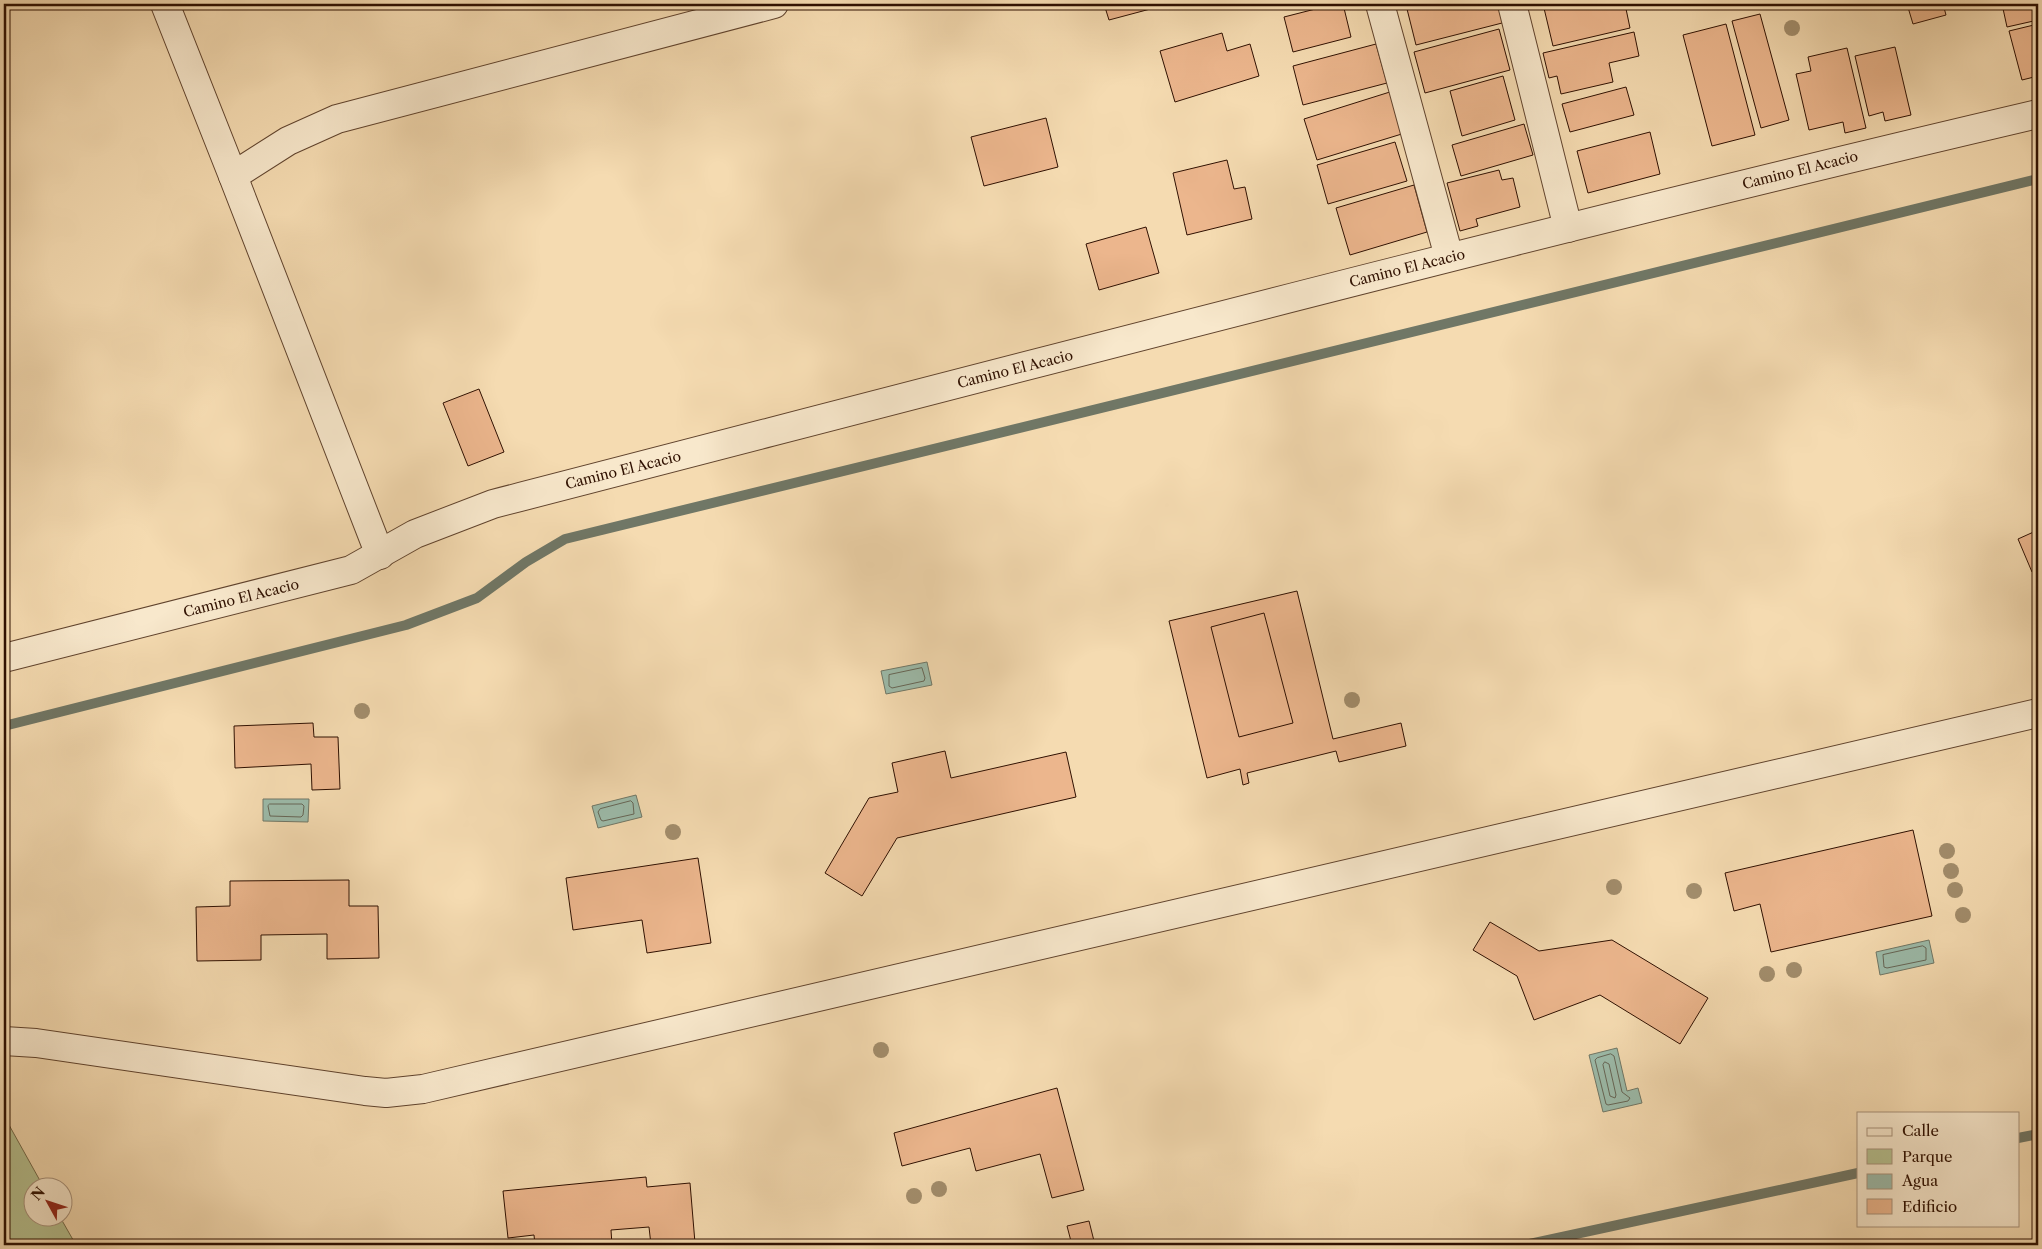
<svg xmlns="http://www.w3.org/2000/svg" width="2042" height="1249" font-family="'Libre Caslon Text',serif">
<rect width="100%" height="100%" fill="#f5dbb1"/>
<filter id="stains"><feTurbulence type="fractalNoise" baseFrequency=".004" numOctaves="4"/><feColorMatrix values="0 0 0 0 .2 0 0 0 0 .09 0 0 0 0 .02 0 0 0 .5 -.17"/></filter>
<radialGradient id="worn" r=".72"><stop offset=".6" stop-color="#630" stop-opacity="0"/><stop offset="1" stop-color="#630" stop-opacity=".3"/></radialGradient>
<polygon fill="#b6c190" stroke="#726848" points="4,1116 43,1186 32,1186 32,1216 60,1217 76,1245 4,1245"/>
<g fill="#9cbbaa" stroke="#707766">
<polygon points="927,662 932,685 886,694 881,671"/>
<polygon points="636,795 642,817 598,828 592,806"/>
<polygon points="263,799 309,799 308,822 263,821"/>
<polygon points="1929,940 1934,963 1880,975 1876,952"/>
<polygon points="1617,1048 1627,1091 1638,1088 1642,1103 1603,1112 1589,1055"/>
</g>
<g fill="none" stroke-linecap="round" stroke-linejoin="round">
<g stroke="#666656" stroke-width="1">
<polygon points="922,668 925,678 924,681 892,688 889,686 889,675"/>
<polygon points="631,801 633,803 634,814 603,821 601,820 598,812 600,809"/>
<polygon points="270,804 302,804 304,806 303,815 301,817 270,816 268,806"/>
<polygon points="1923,946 1926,948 1926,960 1887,968 1884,967 1883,955"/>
<polygon points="1611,1054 1614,1056 1622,1092 1630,1098 1628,1101 1608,1105 1606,1104 1595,1060 1597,1058"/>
<polygon points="1605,1062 1609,1064 1616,1095 1615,1098 1610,1096 1603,1065"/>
</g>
<g stroke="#707766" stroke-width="10">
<polyline points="4,726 406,625 477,598 526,562 565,539 2038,179"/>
<polyline points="2018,1138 2038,1134"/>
<polyline points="1525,1245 1858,1173"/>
</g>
</g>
<g fill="#ecb68d" stroke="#2f1001">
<polygon points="1104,4 1169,4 1109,20"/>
<polygon points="1335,4 1343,4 1351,37 1293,52 1284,17"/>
<polygon points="1410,4 1501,4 1506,22 1416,45 1406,5"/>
<polygon points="1543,4 1601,4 1601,6 1625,4 1630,28 1553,46"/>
<polygon points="1732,4 1757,4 1734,9"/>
<polygon points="1907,4 1943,4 1946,15 1913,24"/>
<polygon points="2002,4 2038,4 2038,20 2007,27"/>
<polygon points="1760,14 1789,120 1761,128 1732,21"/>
<polygon points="1726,24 1755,135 1712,146 1683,35"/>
<polygon points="2038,24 2038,76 2022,80 2009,31"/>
<polygon points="1499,29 1510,70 1425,93 1414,52"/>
<polygon points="1634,32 1639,56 1609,63 1613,82 1561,94 1557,76 1549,78 1543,53"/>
<polygon points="1222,33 1227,51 1250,44 1259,76 1175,102 1160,51"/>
<polygon points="1376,44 1387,83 1303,105 1293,66"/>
<polygon points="1895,47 1911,115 1885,121 1883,112 1869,116 1855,56"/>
<polygon points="1847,48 1866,128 1845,133 1843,122 1809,130 1796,74 1811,71 1808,57"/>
<polygon points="1503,76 1515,120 1462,136 1450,91"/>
<polygon points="1626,87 1634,115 1570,132 1562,104"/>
<polygon points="1393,91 1405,133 1317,160 1304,119"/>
<polygon points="1046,118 1058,167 984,186 971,137"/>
<polygon points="1524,124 1533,155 1461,176 1452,145"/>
<polygon points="1650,132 1660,174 1588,193 1577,151"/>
<polygon points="1395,142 1407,181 1328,204 1317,165"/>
<polygon points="1227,160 1234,189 1245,187 1252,219 1187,235 1173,173"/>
<polygon points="1499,170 1502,180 1513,178 1520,207 1476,219 1478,226 1460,231 1447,183"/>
<polygon points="1414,185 1427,232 1350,255 1336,208"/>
<polygon points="1146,227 1159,273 1099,290 1086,244"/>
<polygon points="479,389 504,452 468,466 443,403"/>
<polygon points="2038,530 2038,569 2032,572 2018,539"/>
<polygon points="1297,591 1333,739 1401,723 1406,746 1339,762 1336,751 1247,773 1249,783 1243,785 1240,769 1207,778 1169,621"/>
<polygon points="1264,613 1293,723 1239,737 1211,627"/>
<polygon points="313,723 314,737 338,737 340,789 312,790 311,764 235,768 234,726"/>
<polygon points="945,751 951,778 1066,752 1076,797 897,838 862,896 825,873 869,798 898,792 892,763"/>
<polygon points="1913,830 1932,916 1771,952 1760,904 1734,911 1725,873"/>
<polygon points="698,858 711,943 647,953 642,920 573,930 566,878"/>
<polygon points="349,880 349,906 378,906 379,958 327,959 327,934 261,935 261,960 197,961 196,907 230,906 230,881"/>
<polygon points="1490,922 1539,951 1612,940 1708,998 1680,1044 1600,995 1534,1020 1517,976 1473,950"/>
<polygon points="1057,1088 1084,1190 1052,1198 1040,1154 976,1171 970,1148 902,1166 894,1133"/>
<polygon points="646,1177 647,1187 690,1183 695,1243 651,1245 649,1227 611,1230 612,1245 535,1245 534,1235 508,1238 503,1191"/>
<polygon points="1089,1221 1095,1245 1072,1245 1067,1226"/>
</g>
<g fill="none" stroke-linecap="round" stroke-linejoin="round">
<defs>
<g id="minor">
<polyline points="165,4 233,176 380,555"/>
<polyline points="1380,4 1449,257"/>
<polyline points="1512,4 1568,228"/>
<polyline points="233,176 288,141 337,119 774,4"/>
<path d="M4,658l347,-88 64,-36 78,-30c515,-133 1028,-269 1545,-390"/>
<polyline points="4,1041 36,1043 365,1091 386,1093 423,1089 2038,713"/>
</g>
</defs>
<use href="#minor" stroke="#60432d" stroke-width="30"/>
<use href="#minor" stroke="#f8e8cc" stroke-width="28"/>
</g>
<g fill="#a28d6c">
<circle cx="1792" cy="28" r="8"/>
<circle cx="1352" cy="700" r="8"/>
<circle cx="362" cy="711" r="8"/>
<circle cx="673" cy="832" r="8"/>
<circle cx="1947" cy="851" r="8"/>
<circle cx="1951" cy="871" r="8"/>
<circle cx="1614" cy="887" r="8"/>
<circle cx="1955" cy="890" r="8"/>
<circle cx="1694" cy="891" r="8"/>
<circle cx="1963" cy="915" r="8"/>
<circle cx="1794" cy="970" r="8"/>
<circle cx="1767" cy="974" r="8"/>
<circle cx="881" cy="1050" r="8"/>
<circle cx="939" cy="1189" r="8"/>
<circle cx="914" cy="1196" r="8"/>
</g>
<g text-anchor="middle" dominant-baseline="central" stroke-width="5" stroke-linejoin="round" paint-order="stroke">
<g font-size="14" fill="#2f1001" stroke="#f8e8cc">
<text transform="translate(1800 170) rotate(-14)">Camino El Acacio</text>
<text transform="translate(1407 268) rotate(-14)">Camino El Acacio</text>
<text transform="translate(1015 369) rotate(-14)">Camino El Acacio</text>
<text transform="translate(623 470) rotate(-14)">Camino El Acacio</text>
<text transform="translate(241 598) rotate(-14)">Camino El Acacio</text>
</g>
</g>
<rect width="2042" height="1249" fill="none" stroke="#f5dbb1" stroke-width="20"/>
<rect x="5" y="5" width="2032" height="1239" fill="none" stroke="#2f1001" stroke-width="2.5"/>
<rect x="10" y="10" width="2022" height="1229" fill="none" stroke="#2f1001"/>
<rect x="1857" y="1112" width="162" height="115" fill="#f8e8cc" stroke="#a8927b"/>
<rect x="1867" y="1128" width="25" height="8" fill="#f8e8cc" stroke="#a8927b"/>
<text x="1902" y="1136" font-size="15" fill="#2f1001">Calle</text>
<rect x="1867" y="1149" width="25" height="15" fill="#b6c190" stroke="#a8927b"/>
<text x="1902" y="1162" font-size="15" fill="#2f1001">Parque</text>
<rect x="1867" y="1174" width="25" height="15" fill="#9cbbaa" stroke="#a8927b"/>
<text x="1902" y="1186" font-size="15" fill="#2f1001">Agua</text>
<rect x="1867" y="1199" width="25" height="15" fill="#ecb68d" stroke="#a8927b"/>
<text x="1902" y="1212" font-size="15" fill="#2f1001">Edificio</text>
<g transform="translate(48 1202) rotate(310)"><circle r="24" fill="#f8e8cc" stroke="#a8927b"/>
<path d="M0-4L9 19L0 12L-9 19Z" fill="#8f2418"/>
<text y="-8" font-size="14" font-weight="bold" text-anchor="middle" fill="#2f1001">N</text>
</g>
<rect width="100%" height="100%" filter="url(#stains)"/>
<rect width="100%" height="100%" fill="url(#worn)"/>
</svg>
